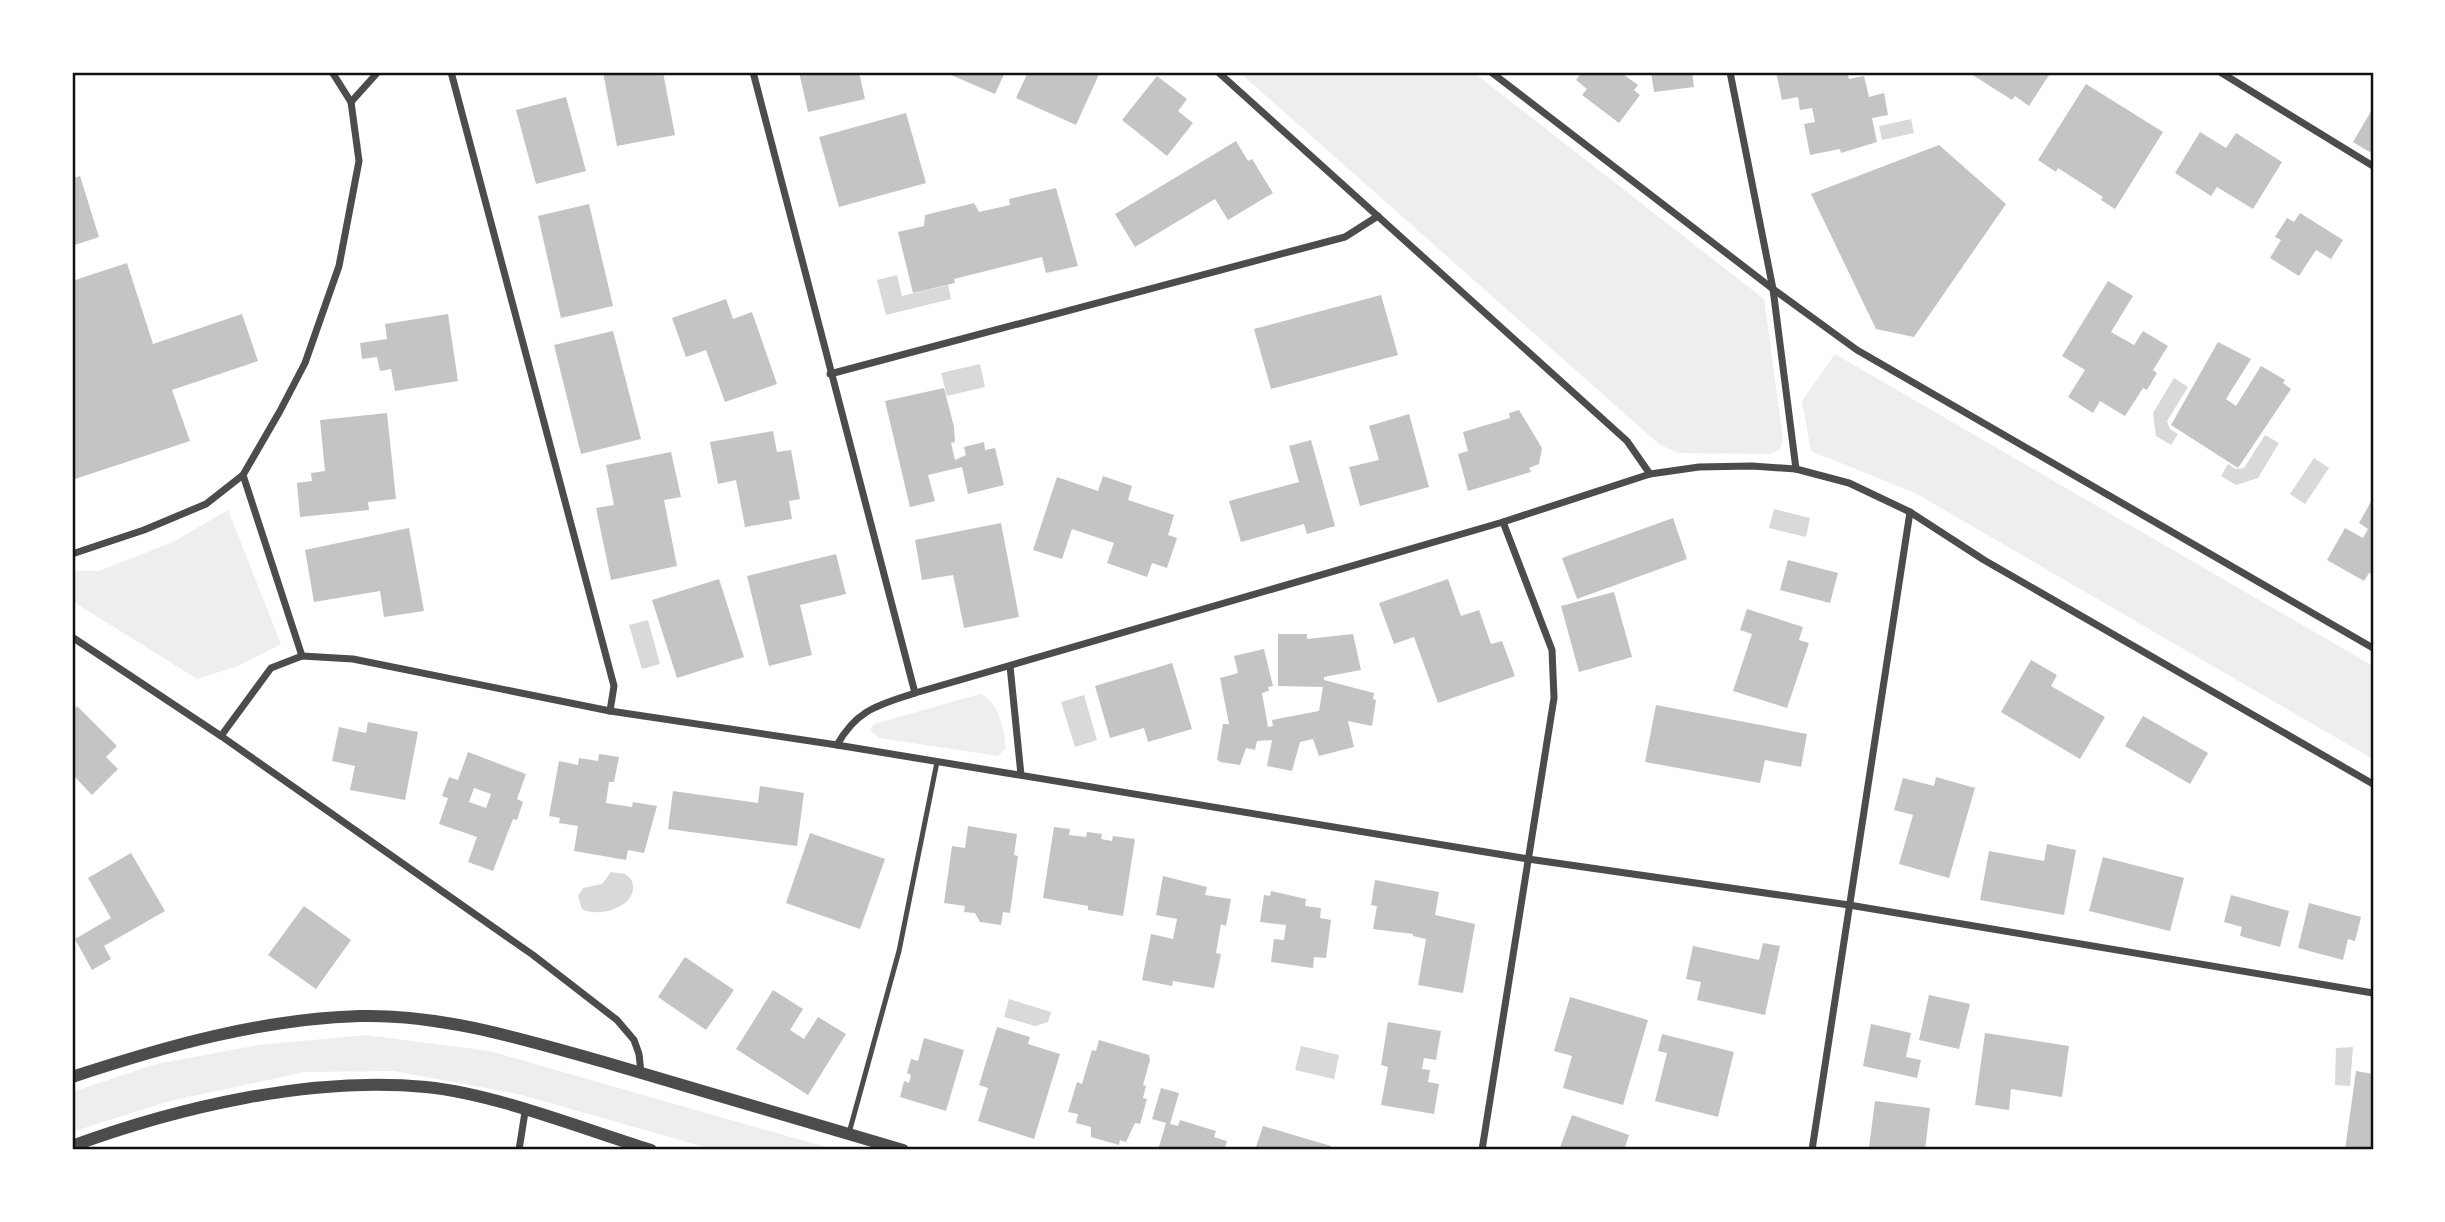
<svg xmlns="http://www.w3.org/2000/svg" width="2445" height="1222" font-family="Manrope,sans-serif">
<rect width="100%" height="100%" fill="#fff"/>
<g fill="#eee">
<polygon points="1239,72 1473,72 1764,299 1783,439 1780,449 1770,454 1679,453 1660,445"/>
<polygon points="1835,354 2373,666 2373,759 1915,493 1811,451 1802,401"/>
<polygon points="228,510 281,644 238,666 197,679 72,601 72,571 99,571 173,542"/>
<path d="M980,694c19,7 24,36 26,54l-8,8 -119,-18 -9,-8 4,-6z"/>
<polygon points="366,1035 490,1051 836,1150 715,1150 518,1094 394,1071 305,1072 166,1102 72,1132 72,1092 156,1064 259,1045"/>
</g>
<g fill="#d9d9d9">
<polygon points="1911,119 1914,133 1882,140 1879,126"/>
<polygon points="897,275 902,296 948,285 951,299 886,315 877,280"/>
<polygon points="980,364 985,387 947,396 941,373"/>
<polygon points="2174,378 2188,387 2167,421 2170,429 2178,434 2171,445 2156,436 2153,413"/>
<polygon points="2265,435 2279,443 2258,478 2236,485 2221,476 2228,464 2236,469 2244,468"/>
<polygon points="2314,458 2329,468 2305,504 2290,494"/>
<polygon points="1774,509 1810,518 1806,537 1769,528"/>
<polygon points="648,620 660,664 642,669 629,625"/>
<polygon points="1084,695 1097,740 1075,747 1061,702"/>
<path d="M611,872l14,2 6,5c12,26 -31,40 -49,30l-4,-13 5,-8 19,-4z"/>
<polygon points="1009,999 1051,1012 1048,1022 1035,1026 1004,1017"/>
<polygon points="1301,1046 1339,1055 1334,1079 1295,1070"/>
<polygon points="2353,1047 2350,1086 2335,1085 2336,1048"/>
</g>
<g fill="#c4c4c4" fill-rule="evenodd">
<polygon points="603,72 663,72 675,135 617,146"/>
<polygon points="799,72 859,72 865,99 808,112"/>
<polygon points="944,72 1005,72 995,94"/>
<polygon points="1028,72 1100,72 1076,125 1016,98"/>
<polygon points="1582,72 1625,72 1623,74 1638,85 1634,90 1640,95 1619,123 1582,95 1587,89 1576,80"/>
<polygon points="1651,72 1692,72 1694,87 1654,92"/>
<polygon points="1776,72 1847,72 1849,79 1864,76 1869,97 1884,93 1888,115 1872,118 1877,142 1841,153 1840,149 1810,155 1804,124 1815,122 1812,108 1800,110 1798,97 1782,100"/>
<polygon points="1968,72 2051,72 2029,106 2015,96 2012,100"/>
<polygon points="1157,76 1187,99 1178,111 1193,123 1167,156 1122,120"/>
<polygon points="2086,84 2163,132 2115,209 2101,200 2103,197 2058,168 2056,172 2038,160"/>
<polygon points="566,97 586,171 536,184 516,110"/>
<polygon points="2373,108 2373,154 2353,142"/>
<polygon points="906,113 926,183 839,207 819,137"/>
<polygon points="2200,132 2226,148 2236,133 2282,162 2253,209 2217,187 2211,196 2175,173"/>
<polygon points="1236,141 1248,161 1252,159 1273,193 1228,220 1215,199 1135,247 1115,214"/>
<polygon points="1939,145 2006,204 1914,337 1876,329 1811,194"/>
<polygon points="80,176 99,237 72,246 72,179"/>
<polygon points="1056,188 1078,266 1046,273 1042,257 954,279 955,283 913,293 898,232 924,226 925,215 974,203 979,212 1010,205 1009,199"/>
<polygon points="589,204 613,306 561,318 538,216"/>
<polygon points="2300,213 2343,240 2331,259 2316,250 2299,276 2270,258 2281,240 2275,237 2287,218 2294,222"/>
<polygon points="127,263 153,344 242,314 258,361 172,390 190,441 72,480 72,281"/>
<polygon points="2108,281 2133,296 2111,332 2134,345 2143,331 2168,346 2153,370 2157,373 2147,390 2143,388 2125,416 2100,401 2093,413 2068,397 2085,370 2062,356"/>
<polygon points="1381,295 1398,355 1271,389 1254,329"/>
<polygon points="726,299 733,319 752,312 777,384 725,402 706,350 686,357 672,318"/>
<polygon points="448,314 458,381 395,391 391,369 380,371 377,357 362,359 360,343 387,339 385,324"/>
<polygon points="613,331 641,439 581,454 554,345"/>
<polygon points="2218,342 2251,359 2226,399 2236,406 2261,366 2285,380 2283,383 2291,389 2238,468 2171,425"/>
<polygon points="944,388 954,427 955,442 951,443 955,460 966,455 964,447 984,442 985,450 995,448 1004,485 968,494 962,467 928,475 935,501 910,507 885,401"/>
<polygon points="1519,410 1542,448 1539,464 1529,468 1531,472 1468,491 1458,454 1468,451 1463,432 1510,418 1509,413"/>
<polygon points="387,413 396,499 368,502 369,510 300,517 297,483 312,481 311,473 325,471 320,420"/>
<polygon points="1409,414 1429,487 1360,506 1349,467 1379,460 1369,426"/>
<polygon points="773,431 777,452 791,450 800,499 789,501 792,519 745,527 736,480 718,484 710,442"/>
<polygon points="1311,440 1335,526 1307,534 1304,524 1241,542 1229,501 1299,482 1289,446"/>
<polygon points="671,452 681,497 664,500 677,566 611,580 596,508 614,505 606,465"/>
<polygon points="1103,476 1132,486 1128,500 1174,515 1168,535 1177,538 1167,568 1152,563 1147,577 1107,563 1114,543 1072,529 1062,559 1033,550 1057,477 1098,491"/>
<polygon points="2373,498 2373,575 2369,573 2364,581 2327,560 2345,528 2363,538 2368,529 2359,523"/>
<polygon points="1673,518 1687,559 1577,599 1562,558"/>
<polygon points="1001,523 1019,617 964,628 953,575 922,580 915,540"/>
<polygon points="409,528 424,611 384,617 380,591 314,602 305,550"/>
<polygon points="836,554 846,594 800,605 812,655 769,666 747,576"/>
<polygon points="1788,560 1838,573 1830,603 1780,590"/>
<polygon points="719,579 744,657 677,678 652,600"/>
<polygon points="1448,579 1461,616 1479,610 1491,644 1502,641 1515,676 1438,703 1414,637 1394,644 1379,603"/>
<polygon points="1614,592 1632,657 1579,672 1561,606"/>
<polygon points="1747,609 1803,627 1799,640 1809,643 1787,708 1733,691 1752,634 1740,630"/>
<polygon points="1278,634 1307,634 1307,639 1353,634 1361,670 1324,677 1324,680 1374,693 1373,699 1376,700 1372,726 1348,721 1354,747 1319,756 1313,739 1300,742 1292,771 1267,766 1272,740 1257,741 1255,750 1246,748 1240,765 1220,762 1217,759 1223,724 1229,724 1220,678 1238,673 1234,656 1264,649 1273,686 1268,687 1269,691 1262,693 1268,727 1273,726 1272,720 1319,711 1323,687 1278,686"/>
<polygon points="2031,660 2057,675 2051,686 2105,717 2080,759 2001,712"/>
<polygon points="1172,663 1192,729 1148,742 1144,728 1110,738 1095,686"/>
<polygon points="1656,705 1807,734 1801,767 1765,760 1760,783 1645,762"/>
<polygon points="77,706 117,746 106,757 118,769 92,795 72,774 72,712"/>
<polygon points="2143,716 2208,753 2190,784 2125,746"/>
<polygon points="368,722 418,732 405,800 350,790 355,766 332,761 339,727 366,733"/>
<path d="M468,752l58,22 -9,25 6,3 -6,18 -4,-1 -20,52 -25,-9 9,-25 -38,-13 9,-26 -6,-2 7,-19 9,3zM474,788l17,6 -5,14 -17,-6z"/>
<polygon points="599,754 619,757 614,782 609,782 606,803 632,807 633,802 657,806 644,853 628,850 626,860 574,851 578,826 559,823 560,818 549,816 559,761 578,765 579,758 598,761"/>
<polygon points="1936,777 1975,788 1949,878 1899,864 1913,815 1894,810 1903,778 1934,786"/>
<polygon points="760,786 804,793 797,846 668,829 673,791 758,803"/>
<polygon points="968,826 1017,834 1014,855 1018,856 1010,913 1003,912 1001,925 980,922 975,913 964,912 965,906 944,903 952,846 965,848"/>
<polygon points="1054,827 1070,829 1069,835 1086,837 1087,832 1102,834 1101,839 1112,841 1113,836 1135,839 1123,916 1088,910 1088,906 1043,898"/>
<polygon points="810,833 885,859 860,929 786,903"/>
<polygon points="2047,844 2076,850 2064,915 1980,900 1989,851 2044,861"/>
<polygon points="131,853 165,911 104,946 111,959 92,970 75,939 111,918 88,878"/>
<polygon points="2103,857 2184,878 2170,931 2089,911"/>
<polygon points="1163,876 1207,887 1205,895 1231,899 1226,926 1221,924 1216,953 1221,954 1214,988 1173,981 1172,986 1142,980 1151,934 1173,939 1177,919 1156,915"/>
<polygon points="1375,880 1439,892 1435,915 1475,924 1463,993 1418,985 1426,939 1413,936 1413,934 1373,929 1377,906 1371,905"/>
<polygon points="1271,891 1306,899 1305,906 1321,908 1320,918 1331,920 1326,958 1314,957 1313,968 1271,962 1274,939 1284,940 1286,925 1260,922 1264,895 1270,896"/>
<polygon points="2231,895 2289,911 2280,947 2240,936 2242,927 2224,922"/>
<polygon points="2309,903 2361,917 2355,941 2348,939 2343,960 2298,948"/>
<polygon points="304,906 351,940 316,989 268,955"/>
<polygon points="1763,943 1780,946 1765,1015 1697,1000 1701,982 1686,979 1693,946 1759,960"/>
<polygon points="685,957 734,990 706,1030 658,997"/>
<polygon points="773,990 803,1009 790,1030 804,1039 818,1017 846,1034 808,1095 736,1049"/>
<polygon points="1929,995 1970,1004 1959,1049 1919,1040"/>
<polygon points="1570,997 1648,1020 1623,1105 1563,1088 1572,1056 1554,1051"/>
<polygon points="1388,1022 1441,1031 1436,1060 1424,1058 1422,1069 1430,1070 1428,1082 1439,1084 1434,1114 1381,1105 1388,1067 1381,1065"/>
<polygon points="1871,1024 1911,1033 1906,1057 1921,1060 1917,1078 1863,1066"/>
<polygon points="997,1027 1030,1037 1028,1044 1060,1054 1034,1139 978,1121 988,1088 979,1085"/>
<polygon points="1985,1033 2069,1046 2062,1097 2011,1089 2009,1110 1975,1105"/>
<polygon points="1662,1034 1734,1052 1718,1117 1655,1101 1667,1053 1658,1051"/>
<polygon points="924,1038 964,1050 946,1111 900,1097 904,1081 909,1083 911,1075 907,1073 911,1059 918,1061"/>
<polygon points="1099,1040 1149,1055 1150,1060 1143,1085 1146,1086 1143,1098 1147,1099 1140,1124 1135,1123 1126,1142 1120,1140 1119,1145 1091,1137 1091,1127 1076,1123 1078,1114 1068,1112 1077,1082 1082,1084 1092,1050 1096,1051"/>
<polygon points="2356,1071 2373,1074 2373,1150 2345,1150"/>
<polygon points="1161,1088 1179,1093 1170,1124 1178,1126 1180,1120 1216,1131 1214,1137 1227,1141 1224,1150 1158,1150 1166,1123 1152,1119"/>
<polygon points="1875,1101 1930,1108 1925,1150 1869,1147"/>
<polygon points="1572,1115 1629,1135 1624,1150 1559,1150"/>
<polygon points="1263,1126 1331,1146 1329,1150 1255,1150"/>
</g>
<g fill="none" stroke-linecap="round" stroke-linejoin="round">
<polyline stroke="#4c4c4c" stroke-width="5" points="849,1133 899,951 937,762"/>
<g stroke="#4c4c4c" stroke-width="7">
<polyline points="451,72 614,686 610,711"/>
<polyline points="753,72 915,693"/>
<polyline points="1218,72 1627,441 1650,474"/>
<polyline points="1491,72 1773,289 1857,350 2373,648"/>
<polyline points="1730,72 1773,289 1796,469"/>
<polyline points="2220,72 2373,166"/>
<polyline points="351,102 378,72"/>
<polyline points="830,374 1345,237 1378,216"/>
<polyline points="243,475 302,656"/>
<polyline points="72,554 144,530 206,504 243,475 280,411 305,363 339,266 359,161 351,102 332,72"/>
<polyline points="72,637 221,736 533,955 617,1020 634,1040 639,1054 641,1073"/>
<polyline points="1010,666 1021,775"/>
<polyline points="221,736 271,668 302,656 353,659 610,711 837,745 1528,859 1849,905 2373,993"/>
<path d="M837,745c20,-36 42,-40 78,-52l588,-171 147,-48 49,-7 53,-1 44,3 53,14 61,29 74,48 389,224"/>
<polyline points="519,1150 525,1112"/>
<polyline points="1482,1150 1554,698 1552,650 1503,522"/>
<polyline points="1812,1150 1910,512"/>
</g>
<g stroke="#4c4c4c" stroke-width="12">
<path d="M72,1077c94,-31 189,-58 288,-61 83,-2 165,24 244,46 100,29 199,59 299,88"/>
<path d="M72,1146c107,-39 239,-70 354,-59 70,7 157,42 225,63"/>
</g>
</g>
<rect width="2445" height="1222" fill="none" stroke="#ffffff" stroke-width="147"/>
<rect x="74" y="74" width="2298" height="1074" fill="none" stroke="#111" stroke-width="2.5"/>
</svg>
